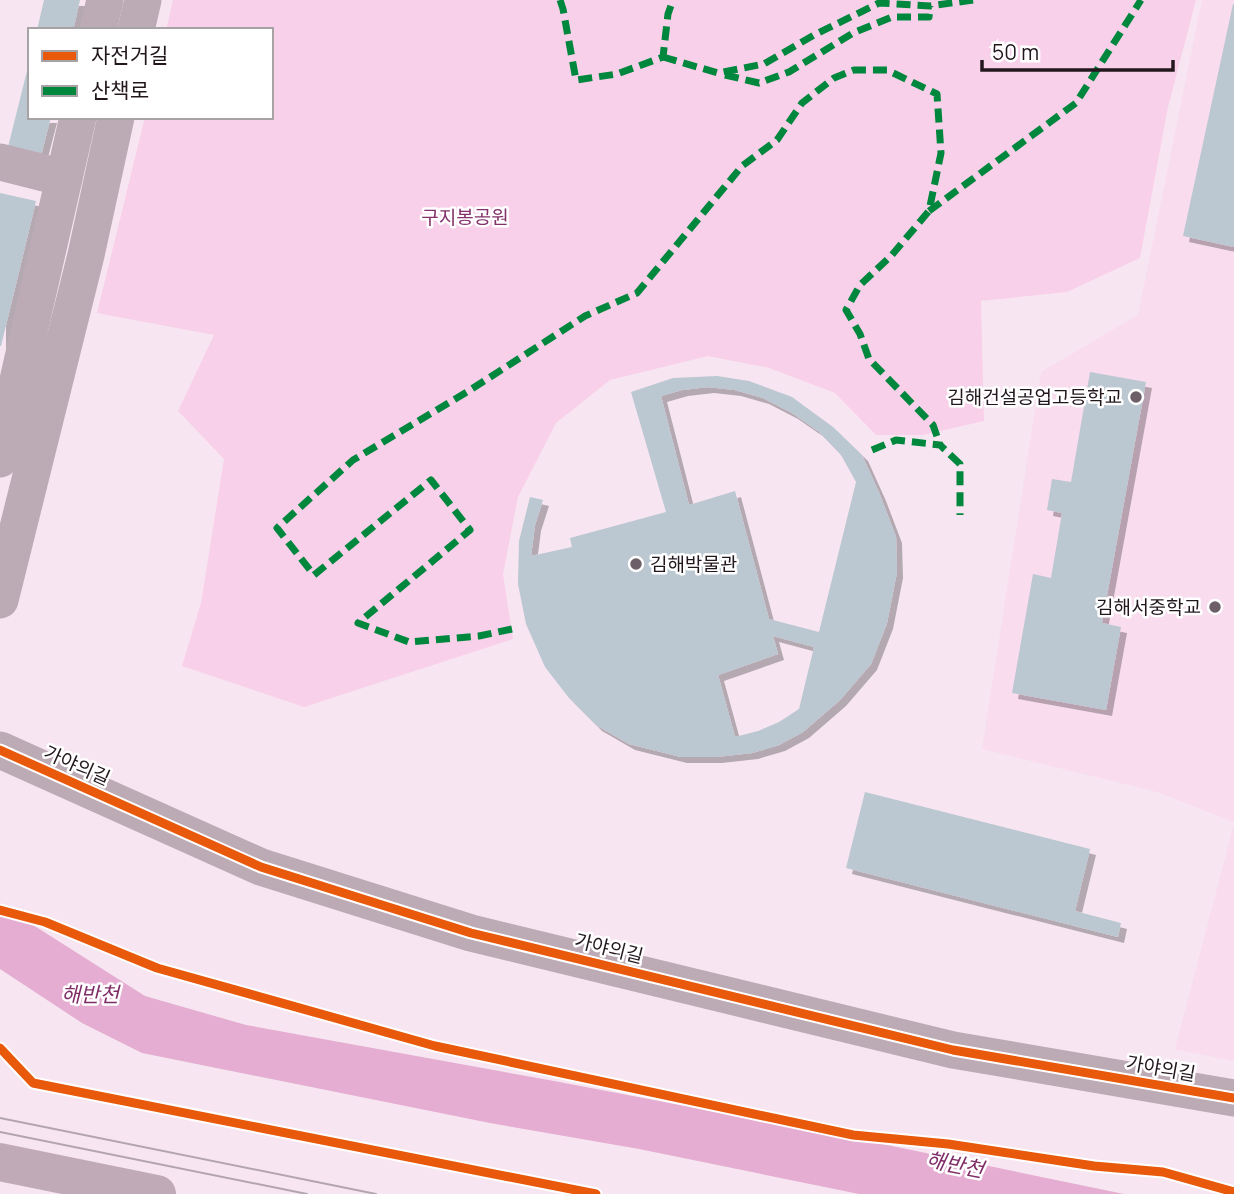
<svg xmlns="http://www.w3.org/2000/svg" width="1234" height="1194" font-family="Manrope,'Noto Sans KR',sans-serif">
<defs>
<filter id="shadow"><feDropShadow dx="6" dy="6" stdDeviation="0" flood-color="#0004"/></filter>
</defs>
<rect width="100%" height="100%" fill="#f7e6f1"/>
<g fill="#f9dcee">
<polygon points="1202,0 1234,0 1234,822 1157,792 982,749 1041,372 1138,315"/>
<polygon points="1234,824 1234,1061 1175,1049"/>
</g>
<polygon fill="#f9d0e9" points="173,0 1196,0 1168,107 1140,258 1067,292 981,301 984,421 923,435 876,435 835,393 769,368 708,356 610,380 556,423 518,497 503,574 513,639 304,707 182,666 201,603 224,459 178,411 214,335 97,313 145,117 271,117 271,30 166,30"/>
<polygon fill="#e4add1" points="0,904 145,996 246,1025 554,1081 858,1139 1124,1194 859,1194 639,1149 490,1123 142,1053 82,1023 0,969"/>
<g fill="#bbc7d1" fill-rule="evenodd" filter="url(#shadow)">
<polygon points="44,0 80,0 73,30 37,30"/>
<polygon points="1233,4 1234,4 1234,247 1183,236"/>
<polygon points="29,63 30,117 51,117 39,163 6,155"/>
<polygon points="0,193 36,201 1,346 0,346"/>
<polygon points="1090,372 1146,382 1102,623 1121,627 1106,710 1012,693 1033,574 1051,578 1062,513 1047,510 1052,479 1071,482"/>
<path d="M717,376l32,5 43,16 41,30 29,28 18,40 16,42 1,35 -10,51 -16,41 -31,36 -37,32 -24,13 -27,8 -36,4h-35l-52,-13 -33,-19 -27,-27 -24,-31 -19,-43 -8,-40 1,-43 11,-44 13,3 -8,25 -4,31 41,-9 -2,-9 96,-26 -35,-120 42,-14zM708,387l27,3 28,8 29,15 26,18 23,24 15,27 -37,150 -50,-13 -34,-128 -46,14 -28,-109 21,-6zM773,636l41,11 -15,62 -20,13 -21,9 -23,6 -17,-62 60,-21z"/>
<polygon points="865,792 1090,849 1075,911 1121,923 1118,937 846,868"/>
</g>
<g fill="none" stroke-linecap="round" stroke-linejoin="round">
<g stroke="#bcaab5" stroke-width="37">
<polyline points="98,30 105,0"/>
<polyline points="136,30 143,0"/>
<polyline points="0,162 64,178"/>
<polyline points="0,459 78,117"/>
<polyline points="0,600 86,255 116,117"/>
<polyline points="0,750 261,867 471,933 953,1050 1234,1098"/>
</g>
<polyline stroke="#c0aab8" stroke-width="38" points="0,1162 157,1194"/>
<g stroke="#b3a5ae" stroke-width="2">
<polyline points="0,1118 376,1194"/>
<polyline points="0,1132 307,1194"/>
</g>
<g stroke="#00873e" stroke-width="7" stroke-dasharray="14 7" stroke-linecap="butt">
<polyline points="560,0 563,9 576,80 617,74 663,57 668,14 673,0"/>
<polyline points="663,57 718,73 764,64 814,35 879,3 930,6 973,0"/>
<polyline points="725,75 759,83 789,72 853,33 892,17 929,17 930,6"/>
<polyline points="929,211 1076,103 1141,0"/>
<polyline points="872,450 896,440 940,445 960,464 960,515"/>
<polyline points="512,629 479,636 409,642 358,623 470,530 431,480 314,575 277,528 353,460 467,392 585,316 637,293 742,166 777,140 802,103 834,78 854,70 887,70 937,94 941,153 929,211 891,256 860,285 846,310 860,334 869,359 933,425 940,445"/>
</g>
<defs>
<g id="cycleway">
<polyline points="0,750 261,867 471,933 953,1050 1234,1098"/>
<polyline points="0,910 45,922 157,968 435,1046 853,1135 948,1144 1094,1166 1163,1172 1234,1192"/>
<polyline points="0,1048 33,1083 596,1194"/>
</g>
</defs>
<use href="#cycleway" stroke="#fff" stroke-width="13"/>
<use href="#cycleway" stroke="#e8590c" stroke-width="9"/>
</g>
<g fill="#6d5f68" stroke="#fff" stroke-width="2.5">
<circle cx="1136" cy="397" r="7"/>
<circle cx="636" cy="564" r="7"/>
<circle cx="1215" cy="607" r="7"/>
</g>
<g text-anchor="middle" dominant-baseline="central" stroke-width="5" stroke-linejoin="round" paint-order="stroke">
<g font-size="19" fill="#84316b" stroke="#fff">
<text x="465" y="217">구지봉공원</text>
</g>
<g font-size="19" fill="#23171e" stroke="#fff" text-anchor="end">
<text x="1122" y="397">김해건설공업고등학교</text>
<text x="650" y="564" text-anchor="start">김해박물관</text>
<text x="1201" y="607">김해서중학교</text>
</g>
<g font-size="19" fill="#23171e" stroke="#fff">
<text transform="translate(77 765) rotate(24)">가야의길</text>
<text transform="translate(609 948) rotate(14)">가야의길</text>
<text transform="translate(1161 1068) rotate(10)">가야의길</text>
</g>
<g font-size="21" font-style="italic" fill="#7f2d67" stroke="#fff">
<text x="90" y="994">해반천</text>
<text transform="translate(955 1164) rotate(11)">해반천</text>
</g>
</g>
<rect x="28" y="28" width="245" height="91" fill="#ffffff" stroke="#a7a2a5" stroke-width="2"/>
<rect x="42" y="51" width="35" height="10" fill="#e8590c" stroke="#a7a2a5" stroke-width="2"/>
<text x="91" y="63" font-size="21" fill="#23171e">자전거길</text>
<rect x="42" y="86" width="35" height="10" fill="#00873e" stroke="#a7a2a5" stroke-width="2"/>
<text x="91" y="98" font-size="21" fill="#23171e">산책로</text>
<path d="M982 60v10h191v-10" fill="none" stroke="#23171e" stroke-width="3.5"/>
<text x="992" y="60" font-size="21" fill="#23171e" stroke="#ffffff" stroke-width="5" paint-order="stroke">50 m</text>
</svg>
